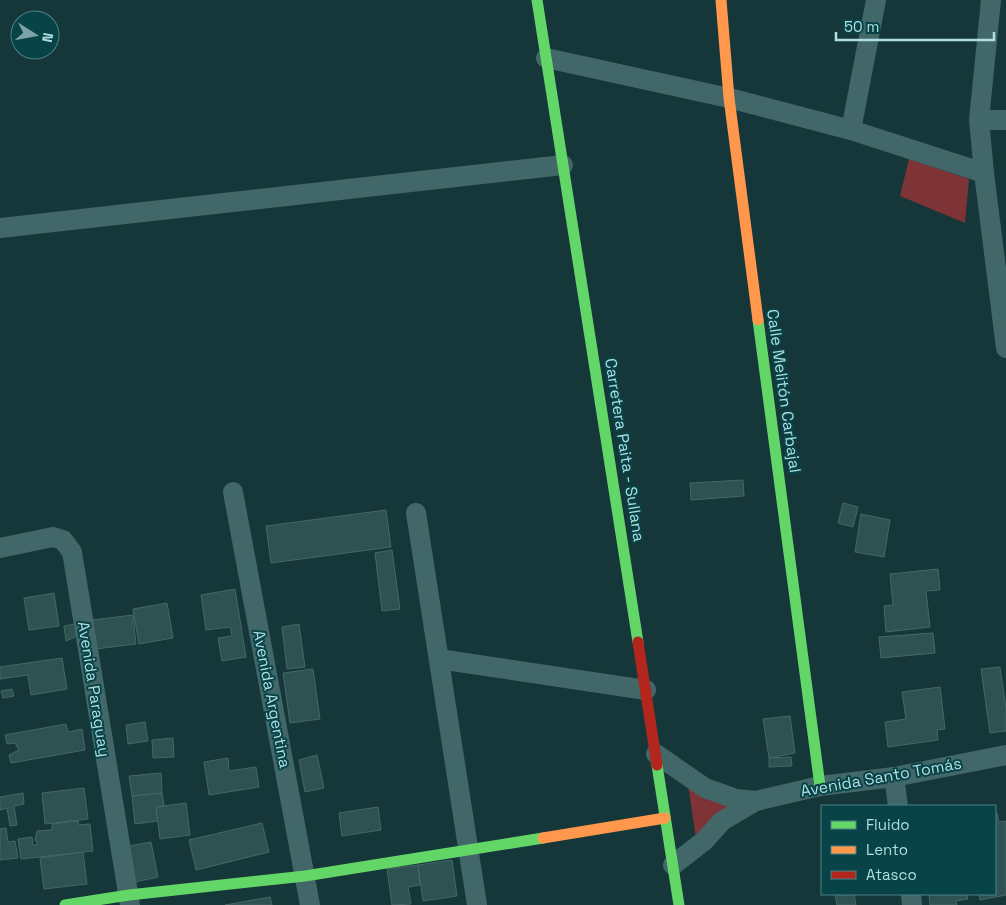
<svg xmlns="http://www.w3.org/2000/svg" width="1006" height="905" font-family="'Space Grotesk',sans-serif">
<rect width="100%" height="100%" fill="#163739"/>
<g fill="#7e3337">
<polygon points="909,159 969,179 965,223 900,196"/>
<polygon points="688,784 732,807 696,839"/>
</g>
<g fill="#2d5251" stroke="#466765">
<polygon points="743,480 744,496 691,500 690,483"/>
<polygon points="843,503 858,507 853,527 838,523"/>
<polygon points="386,510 391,547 271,563 266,526"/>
<polygon points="861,514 890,520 884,557 855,552"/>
<polygon points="392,550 400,609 382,611 375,553"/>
<polygon points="938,569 940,590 926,591 930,627 886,632 884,606 893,605 890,574"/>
<polygon points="235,589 246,657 222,661 218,638 232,636 230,627 206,630 201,595"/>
<polygon points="54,593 59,626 29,630 24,598"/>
<polygon points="167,603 173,638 139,644 133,609"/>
<polygon points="133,615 136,644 95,649 92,620"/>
<polygon points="75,624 77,636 66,641 64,626"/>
<polygon points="299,624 305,667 287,669 282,627"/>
<polygon points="933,633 935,653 881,658 879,637"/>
<polygon points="62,658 67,689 31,695 28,675 0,679 0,667"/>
<polygon points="1000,667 1006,708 1006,731 990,733 981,669"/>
<polygon points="313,669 320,719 290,723 283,673"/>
<polygon points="940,687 945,729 937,730 938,740 888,747 885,722 906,719 902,692"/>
<polygon points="12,689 14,696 3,698 1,691"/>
<polygon points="790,716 795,753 769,758 763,719"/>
<polygon points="145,722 148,741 128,744 126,725"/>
<polygon points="66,724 68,732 82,729 85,750 11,763 9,755 19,750 15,743 7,744 5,735"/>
<polygon points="173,738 174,757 153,758 152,740"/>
<polygon points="317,755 324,788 305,792 299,760"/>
<polygon points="791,757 792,766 769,767 769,758"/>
<polygon points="228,758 229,771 256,767 259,787 209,795 204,762"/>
<polygon points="161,773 162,793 132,796 129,776"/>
<polygon points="84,788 88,819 45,824 42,793"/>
<polygon points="23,793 24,804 14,806 17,825 10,826 7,808 0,810 0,797"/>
<polygon points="162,793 164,806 156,807 158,821 135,824 132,796"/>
<polygon points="186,803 190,835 160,839 156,807"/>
<polygon points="378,807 381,830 342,836 339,813"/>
<polygon points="995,813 997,813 999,822 1006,821 1006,895 980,900 979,894 995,894"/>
<polygon points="78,821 79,825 90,824 93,851 21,859 18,839 32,837 33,845 38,845 35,840 37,831 52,830 52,824"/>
<polygon points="262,823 269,852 196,870 189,840"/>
<polygon points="6,828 8,842 15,841 18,858 0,860 0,829"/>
<polygon points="151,842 158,877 130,883 123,847"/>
<polygon points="83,852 87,884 44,889 40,858"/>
<polygon points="452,860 457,896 423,901 418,865"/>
<polygon points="418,865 420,885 408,887 411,904 392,905 387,869"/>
<polygon points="835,894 854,894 856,905 837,905"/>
<polygon points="929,894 967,894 968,899 956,901 957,905 930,905"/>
<polygon points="270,897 272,905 225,905"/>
</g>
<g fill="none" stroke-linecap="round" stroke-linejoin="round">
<g stroke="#416769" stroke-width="20">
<polyline points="991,0 979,120 984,173 1006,348"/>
<polyline points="546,58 729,98 851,130 984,173"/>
<polyline points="979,120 1006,120"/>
<polyline points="851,130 876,0"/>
<polyline points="0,228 563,165"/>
<polyline points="233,492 310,905"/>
<polyline points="416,513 477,905"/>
<polyline points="0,548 53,537 63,540 72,552 130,905"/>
<polyline points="439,659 646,690"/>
<polyline points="656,754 705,788 736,799 756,801"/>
<polyline points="894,777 898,806"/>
<polyline points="673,865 704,841 722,821 756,801 820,786 894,777 1006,755"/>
<polyline points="911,894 912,905"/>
</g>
<g stroke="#63d668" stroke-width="11">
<polyline points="537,0 638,642"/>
<polyline points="758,320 820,786"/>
<polyline points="657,765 679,905"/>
<polyline points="65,905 129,895 305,876 543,838"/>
</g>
<g stroke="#ff974d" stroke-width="11">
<polyline points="721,0 729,98 758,320"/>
<polyline points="543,838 665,818"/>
</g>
<polyline stroke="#b3261e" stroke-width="11" points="638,642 657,765"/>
</g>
<g text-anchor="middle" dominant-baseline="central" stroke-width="4" stroke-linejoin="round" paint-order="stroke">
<g font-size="16" fill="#b0dee1" stroke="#084447">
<text transform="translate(784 391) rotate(82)">Calle Melitón Carbajal</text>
<text transform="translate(625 450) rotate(81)">Carretera Paita - Sullana</text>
<text transform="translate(94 689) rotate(81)">Avenida Paraguay</text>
<text transform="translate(272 699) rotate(79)">Avenida Argentina</text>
<text transform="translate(881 777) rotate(-10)">Avenida Santo Tomás</text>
</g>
</g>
<rect x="821" y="805" width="175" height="90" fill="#084447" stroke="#4b8285"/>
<rect x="831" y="821" width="25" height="8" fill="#63d668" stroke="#4b8285"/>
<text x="866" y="830" font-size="15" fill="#b0dee1">Fluido</text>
<rect x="831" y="846" width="25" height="8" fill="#ff974d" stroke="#4b8285"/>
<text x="866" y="855" font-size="15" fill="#b0dee1">Lento</text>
<rect x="831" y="871" width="25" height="8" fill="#b3261e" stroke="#4b8285"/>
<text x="866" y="880" font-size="15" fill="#b0dee1">Atasco</text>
<g transform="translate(35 35) rotate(101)"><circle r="24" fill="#084447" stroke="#4b8285"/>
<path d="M0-4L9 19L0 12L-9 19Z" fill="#7aa4a6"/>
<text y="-8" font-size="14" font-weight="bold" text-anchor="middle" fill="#b0dee1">N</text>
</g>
<path d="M836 32v8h158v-8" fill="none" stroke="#b0dee1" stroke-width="2.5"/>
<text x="844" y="32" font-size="15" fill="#b0dee1" stroke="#084447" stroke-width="4" paint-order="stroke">50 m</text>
</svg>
